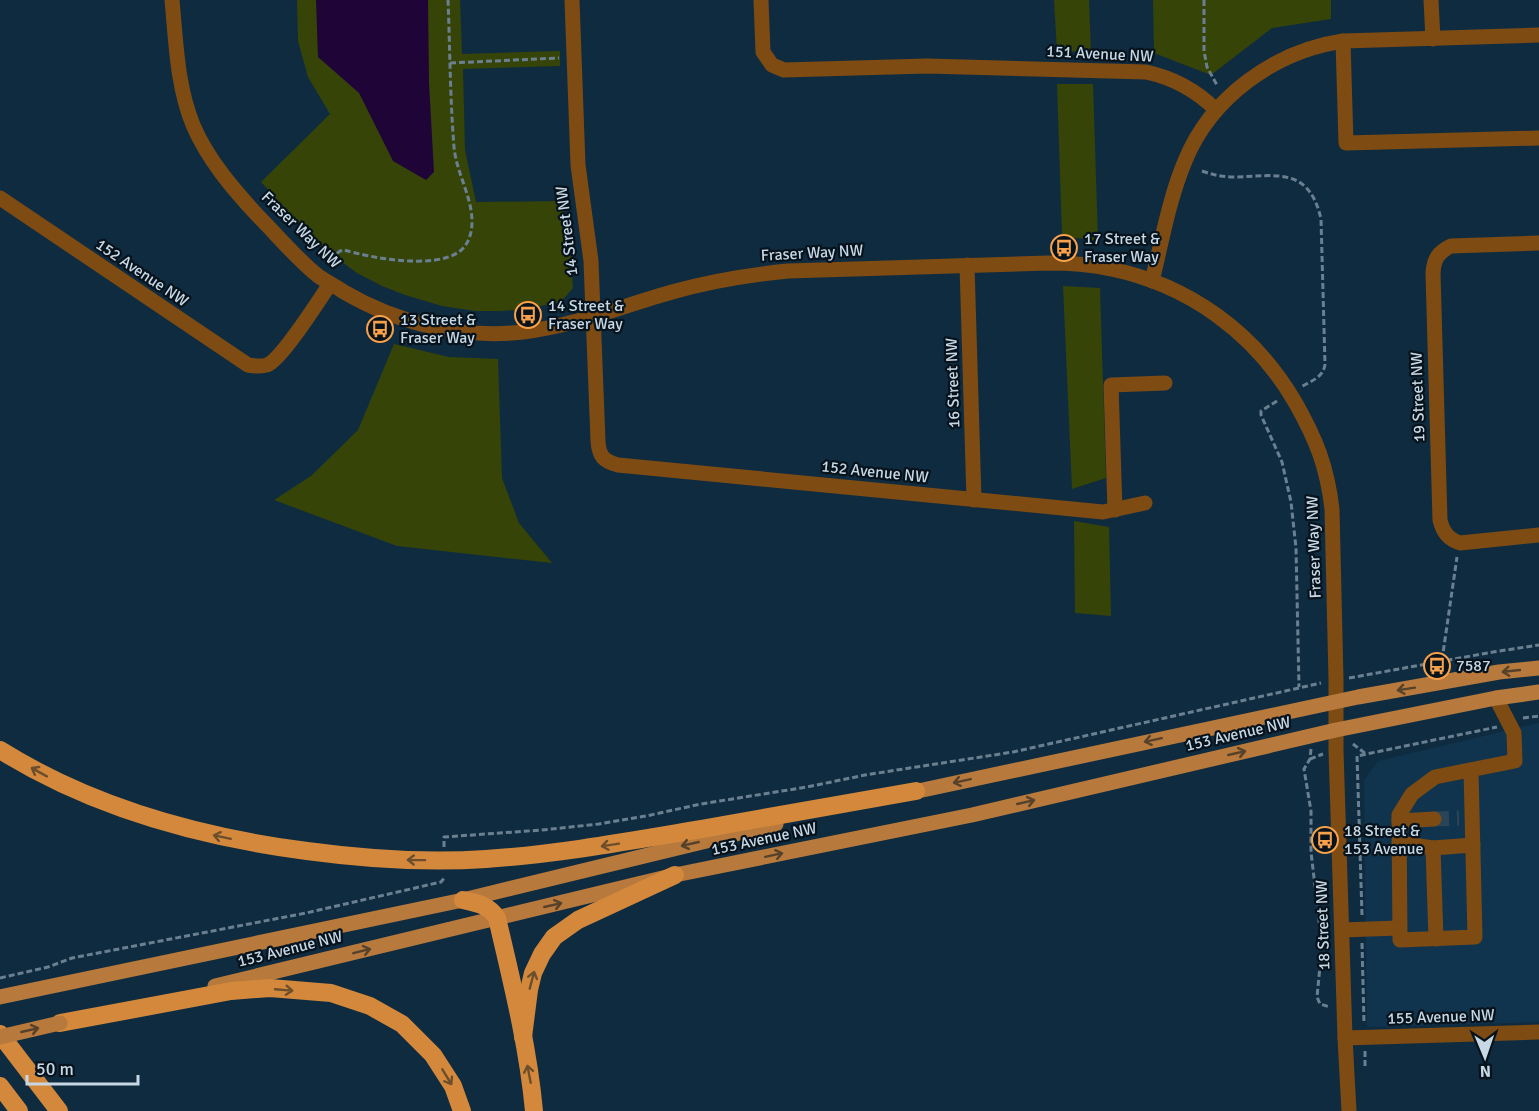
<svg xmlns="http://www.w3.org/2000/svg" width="1539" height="1111" font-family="Signika,sans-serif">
<rect width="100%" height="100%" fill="#0f2b3f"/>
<polygon fill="#10344d" points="1539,723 1539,1022 1367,1027 1364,780 1378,761"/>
<g fill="#364408">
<polygon points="297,0 460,0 462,54 560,51 560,66 463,69 465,150 476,202 562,201 570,246 573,288 561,302 525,309 501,311 475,311 442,306 405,295 382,286 357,273 320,246 261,182 330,114 308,77 298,41"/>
<polygon points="1054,0 1089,0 1091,52 1057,51"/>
<polygon points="1153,0 1331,0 1331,19 1272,28 1211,75 1154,53"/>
<polygon points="1057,84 1093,84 1098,241 1062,236"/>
<polygon points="1063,286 1100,288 1106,478 1072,489"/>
<polygon points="394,344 449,357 498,359 502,478 519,523 552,563 397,546 274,500 311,476 358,430"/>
<polygon points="1074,521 1109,527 1111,616 1075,613"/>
</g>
<polygon fill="#1f0437" points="316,0 428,0 429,83 434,172 426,180 393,161 359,93 318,57"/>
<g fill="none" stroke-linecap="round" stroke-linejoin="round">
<polyline stroke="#2b4558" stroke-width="15" stroke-dasharray="15 8" stroke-linecap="butt" points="1434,819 1459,818"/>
<g stroke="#6a8091" stroke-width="3" stroke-dasharray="6 3" stroke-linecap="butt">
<polyline points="1204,0 1204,51 1207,67 1218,87"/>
<polyline points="450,63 559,58"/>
<path d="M1202,171c11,4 21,6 32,6 42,-1 75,-11 87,42l4,145c-1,13 -14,17 -24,23"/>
<path d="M330,259l10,-8 4,-1c28,8 91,20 116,1 9,-7 12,-19 12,-29 0,-26 -16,-50 -18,-75 -4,-49 -4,-98 -6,-147"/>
<polyline points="1277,401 1261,411 1261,415 1282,462 1291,502 1296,548 1299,687"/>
<polyline points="1442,660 1457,557"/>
<polyline points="1349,678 1493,652 1539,645"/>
<polyline points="1523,718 1539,716"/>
<polyline points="1353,744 1366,754"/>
<polyline points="1311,749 1310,759 1304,769 1311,811 1311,852 1322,946 1317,997 1320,1004 1330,1007"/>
<polyline points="1310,759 1323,754"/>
<polyline points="444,847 444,837 542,830 599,824 646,816 701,804 807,787 865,775 1013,752 1321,683"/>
<polyline points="1362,915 1357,756 1497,727"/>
<polyline points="1362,943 1364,1023"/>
<polyline points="0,978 48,967 72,958 306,913 441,882 445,877"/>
<polyline points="1365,1051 1365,1066"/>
</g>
<g stroke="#7e4b13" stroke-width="15">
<path d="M172,0c4,42 5,86 21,125 15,35 40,64 66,92 19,19 37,41 58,58 8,6 18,11 27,17 53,31 117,47 179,40 51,-6 99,-26 149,-40 39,-11 76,-17 116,-21l260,-8c21,0 42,1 63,6 78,16 144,64 184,133 21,37 32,64 37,107l4,171v70l9,288 4,73"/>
<path d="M572,0l6,165 13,96 7,180c1,15 5,20 20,24l485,47 42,-9"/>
<path d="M761,0l2,52 9,13 12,5 143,-4 219,6c28,6 50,18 70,38"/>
<polyline points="1431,0 1433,39"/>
<polyline points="1343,41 1346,143 1539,138"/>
<path d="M0,198l248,167c6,1 13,2 19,0 15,-6 52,-65 63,-81"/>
<path d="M1539,243l-88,3c-13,6 -17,13 -18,27l7,247c3,12 8,19 20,23l79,-8"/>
<polyline points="967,265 974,500"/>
<path d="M1152,281c10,-40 17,-82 33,-120 26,-64 90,-110 158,-120l196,-6"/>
<polyline points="1115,510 1111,385 1165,383"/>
<polyline points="1471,770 1475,937 1400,940 1399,815 1412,794 1435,777 1515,761 1514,733 1496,698"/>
<polyline points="1399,821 1434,819"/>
<polyline points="1399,843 1433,848"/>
<polyline points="1342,930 1399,928"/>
<polyline points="1436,939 1433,848 1473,845"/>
<polyline points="1345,1038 1539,1032"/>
</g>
<g stroke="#b7793c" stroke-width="15">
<polyline points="904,794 1358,697 1499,672 1539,668"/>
<polyline points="215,986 675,875 972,815 1336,730 1496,698 1539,692"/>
<polyline points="0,997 463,900 776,824"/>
</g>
<g stroke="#d3883c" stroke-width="18">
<path d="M0,750c93,58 199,87 307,101 59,8 120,12 179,8 73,-5 144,-18 216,-30 71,-13 142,-25 214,-38"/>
<path d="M463,900c14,3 26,5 34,18 15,64 31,128 37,193"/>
<polyline points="60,1023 231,991 270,988 331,993 370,1006 402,1024 433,1055 453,1086 462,1111"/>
<polyline points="0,1034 59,1111"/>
<polyline points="523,1037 529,990 533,973 542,954 554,937 578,920 675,875"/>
<polyline points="0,1086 19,1111"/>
</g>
<polyline stroke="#b7793c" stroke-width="15" points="0,1037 60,1023"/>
</g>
<defs><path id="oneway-shaft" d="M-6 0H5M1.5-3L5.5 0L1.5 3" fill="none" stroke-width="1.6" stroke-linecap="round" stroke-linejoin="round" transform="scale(1.5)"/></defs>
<g stroke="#56412a">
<use href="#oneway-shaft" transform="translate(1511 671) rotate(174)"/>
<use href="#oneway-shaft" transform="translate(1406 689) rotate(171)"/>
<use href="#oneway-shaft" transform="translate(1153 740) rotate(168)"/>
<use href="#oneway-shaft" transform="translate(1237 753) rotate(-13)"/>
<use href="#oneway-shaft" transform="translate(962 781) rotate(168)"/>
<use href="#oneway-shaft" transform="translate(1026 802) rotate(-13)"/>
<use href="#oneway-shaft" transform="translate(690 844) rotate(167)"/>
<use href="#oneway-shaft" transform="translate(774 855) rotate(-12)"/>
<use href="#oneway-shaft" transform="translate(553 905) rotate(-13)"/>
<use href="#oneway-shaft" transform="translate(362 951) rotate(-14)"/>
<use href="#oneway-shaft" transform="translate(30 1030) rotate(-13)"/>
</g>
<g stroke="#6d4e2c">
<use href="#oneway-shaft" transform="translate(39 772) rotate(-151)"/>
<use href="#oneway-shaft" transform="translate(222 837) rotate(-168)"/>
<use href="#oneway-shaft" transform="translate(610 845) rotate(171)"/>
<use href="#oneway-shaft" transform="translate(416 860) rotate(-179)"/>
<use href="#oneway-shaft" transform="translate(532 980) rotate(-75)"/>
<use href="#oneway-shaft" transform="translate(284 990) rotate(5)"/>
<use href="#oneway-shaft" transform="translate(529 1074) rotate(-101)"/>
<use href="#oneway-shaft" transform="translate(447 1077) rotate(59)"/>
</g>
<defs>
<symbol id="bus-ring" viewBox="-11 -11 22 22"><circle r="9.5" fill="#07131c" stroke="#f8a14a" stroke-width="1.5"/><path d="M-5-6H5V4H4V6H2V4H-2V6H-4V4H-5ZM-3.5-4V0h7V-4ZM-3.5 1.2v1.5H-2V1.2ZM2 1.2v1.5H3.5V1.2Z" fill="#f8a14a"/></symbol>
</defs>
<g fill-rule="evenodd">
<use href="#bus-ring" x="1049" y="233" width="30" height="30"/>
<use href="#bus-ring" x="513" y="300" width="30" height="30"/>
<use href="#bus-ring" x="365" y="314" width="30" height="30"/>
<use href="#bus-ring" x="1422" y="651" width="30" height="30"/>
<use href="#bus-ring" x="1310" y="825" width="30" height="30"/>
</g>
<g text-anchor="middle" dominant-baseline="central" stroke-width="4.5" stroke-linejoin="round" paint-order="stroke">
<g font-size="16" fill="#c7d7e4" stroke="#07131c">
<text transform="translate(1100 54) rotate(3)">151 Avenue NW</text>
<text transform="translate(301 230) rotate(44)">Fraser Way NW</text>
<text transform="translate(567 231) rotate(-97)">14 Street NW</text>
<text transform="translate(812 253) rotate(-3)">Fraser Way NW</text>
<text transform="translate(142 273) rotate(34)">152 Avenue NW</text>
<text transform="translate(953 383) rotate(-92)">16 Street NW</text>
<text transform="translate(1418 397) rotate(-92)">19 Street NW</text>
<text transform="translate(875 472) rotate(6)">152 Avenue NW</text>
<text transform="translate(1314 547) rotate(-92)">Fraser Way NW</text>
<text transform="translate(1238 734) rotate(-13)">153 Avenue NW</text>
<text transform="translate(764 839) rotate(-12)">153 Avenue NW</text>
<text transform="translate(1323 925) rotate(-92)">18 Street NW</text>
<text transform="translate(290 949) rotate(-14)">153 Avenue NW</text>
<text transform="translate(1441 1017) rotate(-2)">155 Avenue NW</text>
</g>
<g font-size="16" fill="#c7d7e4" stroke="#07131c" text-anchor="start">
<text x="1084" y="239">17 Street &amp;<tspan x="1084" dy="18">Fraser Way</tspan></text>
<text x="548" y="306">14 Street &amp;<tspan x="548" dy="18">Fraser Way</tspan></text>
<text x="400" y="320">13 Street &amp;<tspan x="400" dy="18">Fraser Way</tspan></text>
<text x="1456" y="666">7587</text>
<text x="1344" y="831">18 Street &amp;<tspan x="1344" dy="18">153 Avenue</tspan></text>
</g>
</g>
<g transform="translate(1485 1057) rotate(178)" stroke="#07131c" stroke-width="4.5" paint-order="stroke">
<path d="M0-4.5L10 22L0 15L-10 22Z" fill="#c7d7e4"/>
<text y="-9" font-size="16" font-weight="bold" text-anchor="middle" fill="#c7d7e4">N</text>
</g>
<path d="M27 1075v9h111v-9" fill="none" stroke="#c7d7e4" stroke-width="3"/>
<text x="36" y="1075" font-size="18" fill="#c7d7e4" stroke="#07131c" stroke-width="4.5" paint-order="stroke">50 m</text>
</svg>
